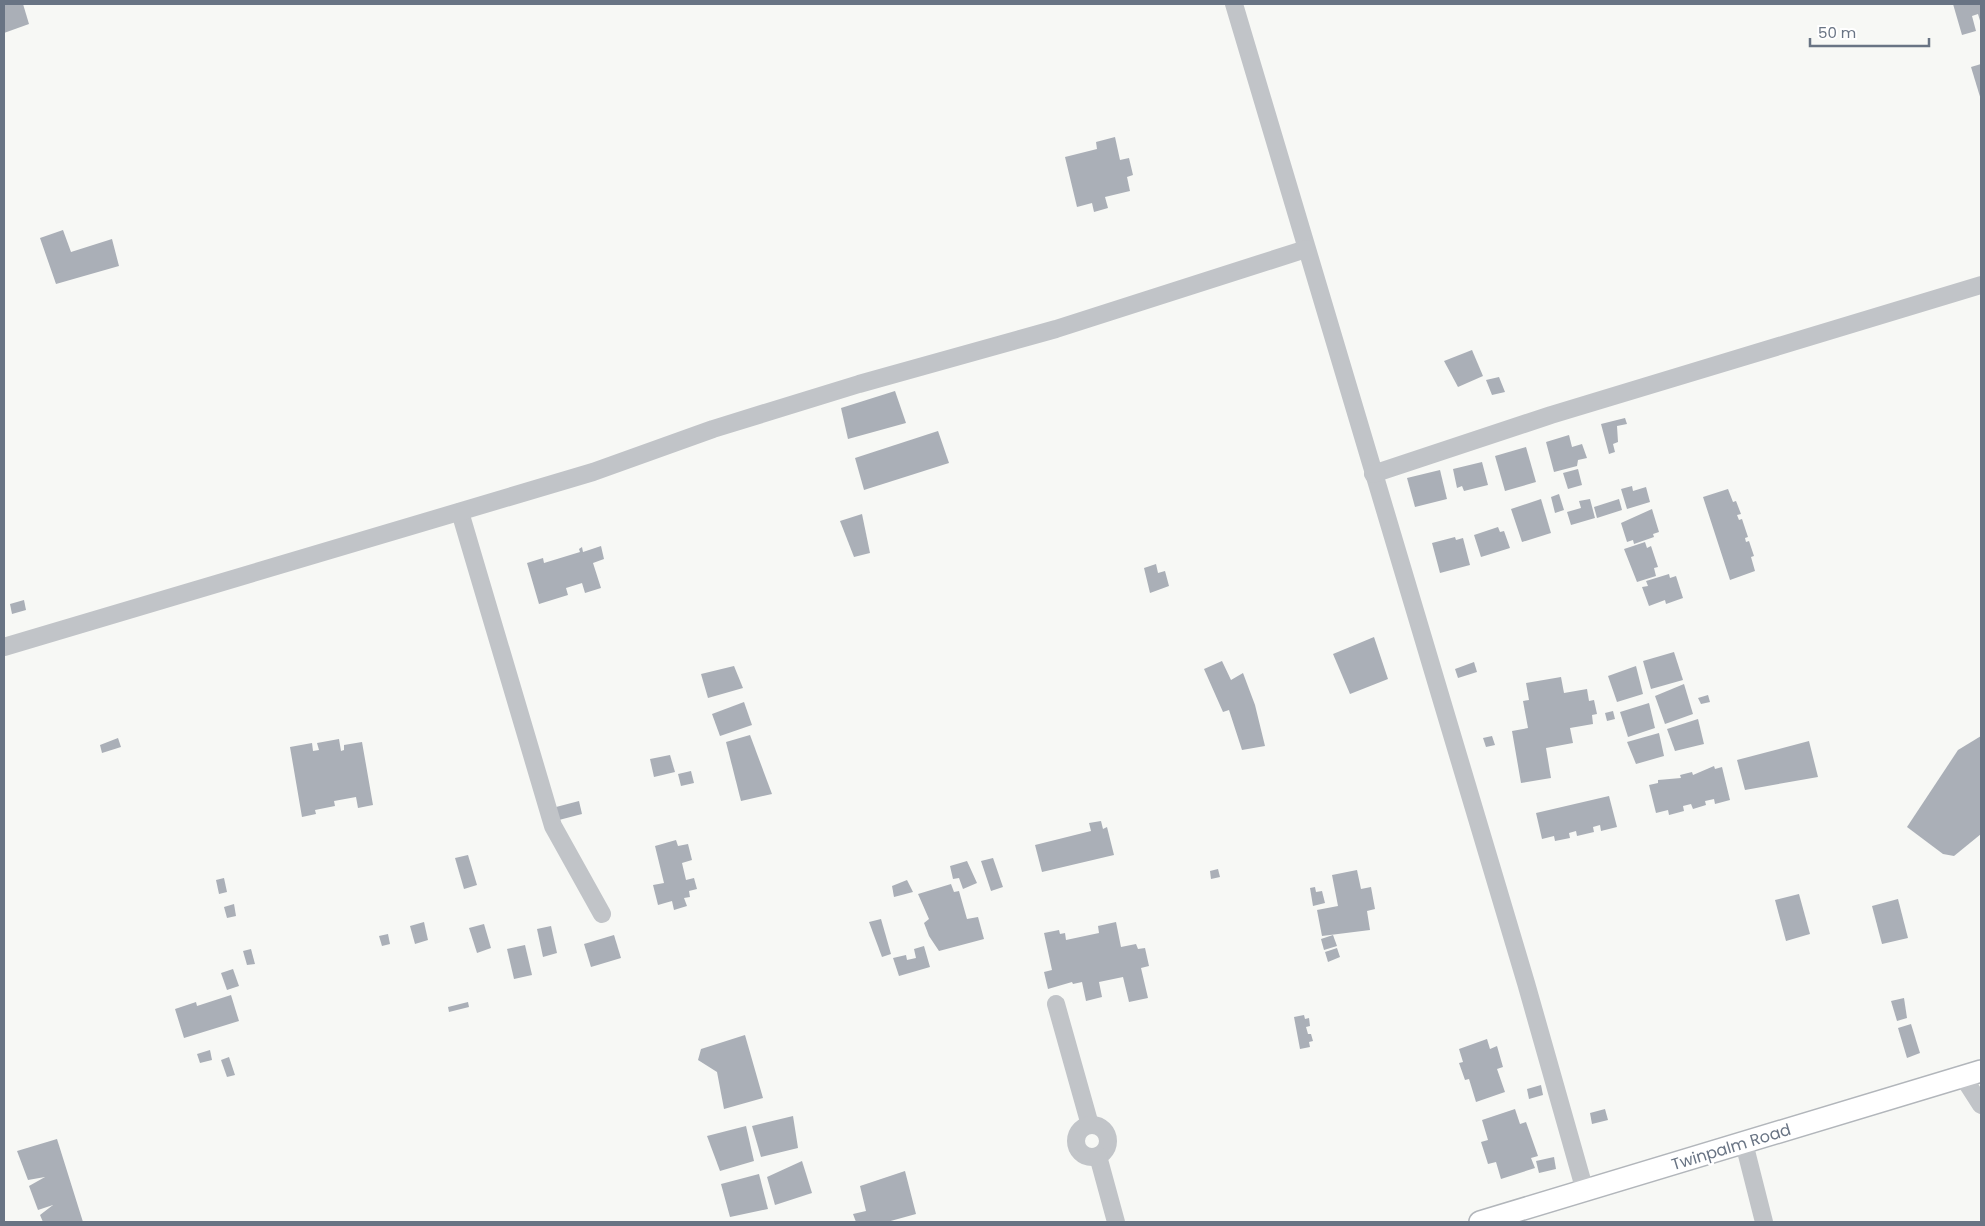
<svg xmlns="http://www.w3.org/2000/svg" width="1985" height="1226" font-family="Poppins,sans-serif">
<rect width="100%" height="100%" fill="#f7f8f5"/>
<g fill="#aaafb7">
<polygon points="4,4 23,4 29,24 4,33"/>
<polygon points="1953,4 1981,4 1981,24 1978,14 1972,16 1976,31 1962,35"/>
<polygon points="1981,64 1981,100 1971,67"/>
<polygon points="1115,137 1120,160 1129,158 1133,175 1127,177 1130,191 1105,197 1108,208 1094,212 1092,203 1077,207 1065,157 1097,149 1096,142"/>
<polygon points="63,230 71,252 112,239 119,266 56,284 40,238"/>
<polygon points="1472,350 1483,376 1458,387 1444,361"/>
<polygon points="1499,377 1505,392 1492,395 1486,380"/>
<polygon points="895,391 906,423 848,439 841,408"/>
<polygon points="1625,418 1627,424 1617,426 1618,442 1613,444 1615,452 1609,454 1601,424"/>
<polygon points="938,431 949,463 864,490 855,458"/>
<polygon points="1569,435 1572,447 1582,444 1587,458 1578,460 1577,466 1554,472 1546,442"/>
<polygon points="1526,447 1536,482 1505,491 1495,456"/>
<polygon points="1482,462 1488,485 1464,491 1462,486 1457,488 1453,469"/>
<polygon points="1578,469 1582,485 1568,489 1563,473"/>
<polygon points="1440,470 1447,499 1415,507 1407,478"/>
<polygon points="1632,486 1633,491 1646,487 1650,502 1627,509 1621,489"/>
<polygon points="1728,489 1733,502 1736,501 1741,514 1737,515 1739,520 1742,519 1748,537 1745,538 1746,542 1749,541 1754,556 1751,557 1755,571 1730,580 1703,497"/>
<polygon points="1559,494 1564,510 1555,513 1551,497"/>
<polygon points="1541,499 1551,533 1522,542 1511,509"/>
<polygon points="1590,499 1595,518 1571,525 1567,512 1581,508 1579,501"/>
<polygon points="1619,499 1622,510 1597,518 1594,507"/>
<polygon points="1652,509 1659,532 1653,534 1654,537 1634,544 1633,540 1627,542 1621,523"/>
<polygon points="862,514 870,553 854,557 840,521"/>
<polygon points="1498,527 1500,532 1504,531 1510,548 1481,557 1474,535"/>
<polygon points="1455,537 1456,540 1463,538 1470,565 1440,573 1432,543"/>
<polygon points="1645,542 1647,548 1651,546 1658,567 1654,568 1656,576 1637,582 1624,549"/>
<polygon points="601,546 604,559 593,563 601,588 585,593 582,583 566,588 568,595 539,604 527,563 543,558 544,563 580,552 579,549 582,547 583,552"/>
<polygon points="1156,564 1158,573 1165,571 1169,586 1150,593 1144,568"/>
<polygon points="1669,574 1670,578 1676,576 1683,598 1666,604 1665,600 1649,606 1642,587 1648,586 1646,581"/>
<polygon points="24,600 26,610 12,614 10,604"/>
<polygon points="1374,637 1388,679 1350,694 1333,654"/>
<polygon points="1674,652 1683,680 1651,689 1643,661"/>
<polygon points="1222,661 1231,680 1243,673 1255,705 1265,746 1242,750 1229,710 1223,712 1204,669"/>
<polygon points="1474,662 1477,672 1458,678 1455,669"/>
<polygon points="734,666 743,688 708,698 701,674"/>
<polygon points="1636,666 1643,694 1617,702 1608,676"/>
<polygon points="1561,677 1564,693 1587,689 1589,701 1594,700 1597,714 1592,715 1593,724 1570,728 1573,743 1546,748 1551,778 1521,783 1512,731 1528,728 1523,701 1529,700 1526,683"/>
<polygon points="1684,684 1693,714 1665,724 1655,696"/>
<polygon points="1708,695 1710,702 1701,704 1698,698"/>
<polygon points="744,702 752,725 720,736 712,714"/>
<polygon points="1649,703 1655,728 1628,737 1620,712"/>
<polygon points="1613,711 1615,719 1607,721 1605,713"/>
<polygon points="1698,719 1704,744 1675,751 1667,729"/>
<polygon points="1659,733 1664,756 1636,764 1627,742"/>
<polygon points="750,735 772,794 741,801 726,742"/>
<polygon points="1492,736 1495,745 1486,747 1483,738"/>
<polygon points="1981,736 1981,834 1954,856 1943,854 1907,827 1958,750"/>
<polygon points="118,738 121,747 102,753 100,745"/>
<polygon points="339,739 341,751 344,750 344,745 362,742 373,805 358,808 356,797 334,801 335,806 315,810 316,814 302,817 290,747 312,743 313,751 319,750 317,743"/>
<polygon points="1809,741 1818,777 1745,790 1737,760"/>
<polygon points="670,755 675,772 654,777 650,759"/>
<polygon points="1714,766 1715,769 1722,767 1730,800 1715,804 1714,799 1705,801 1706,805 1693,809 1691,804 1683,806 1684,811 1669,815 1668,810 1656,813 1649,785 1658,783 1658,780 1681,778 1680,775 1692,772 1693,775"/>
<polygon points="691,771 694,783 681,786 678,774"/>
<polygon points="1609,796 1617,827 1601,831 1600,825 1593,827 1594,832 1577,836 1576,831 1569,833 1570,838 1555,841 1554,836 1542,839 1536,813"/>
<polygon points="579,801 582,814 559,820 556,807"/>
<polygon points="1101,821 1103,829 1107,827 1114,855 1042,872 1035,845 1091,831 1089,823"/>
<polygon points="676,840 678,846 688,844 692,860 682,863 686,880 694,878 697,889 689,891 690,897 684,898 687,906 674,910 672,901 658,905 653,885 664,883 655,846"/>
<polygon points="468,855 477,885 464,889 455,858"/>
<polygon points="993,858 1003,887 991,891 981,861"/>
<polygon points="967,861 977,883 963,889 959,878 953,879 950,866"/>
<polygon points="1218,869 1220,877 1211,879 1210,871"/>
<polygon points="1357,870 1361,889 1371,887 1375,909 1367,911 1370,930 1322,936 1317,910 1338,906 1332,875"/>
<polygon points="224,878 227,892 219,894 216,880"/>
<polygon points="907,880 913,892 894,897 892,886"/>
<polygon points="951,884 954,892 959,891 967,919 978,917 984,939 939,951 929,936 924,923 929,919 918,894"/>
<polygon points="1315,887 1316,892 1322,891 1325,903 1313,906 1310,888"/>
<polygon points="1799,894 1810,934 1786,941 1775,900"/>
<polygon points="1898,899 1908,938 1882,944 1872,906"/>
<polygon points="234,904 236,916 227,918 224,907"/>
<polygon points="881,919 891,954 882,957 869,922"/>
<polygon points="424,922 428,940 415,944 410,926"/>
<polygon points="1116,922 1121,947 1136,944 1138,949 1145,948 1149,966 1141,968 1148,998 1129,1002 1123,977 1099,982 1102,997 1086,1001 1082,982 1073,984 1072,982 1048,989 1044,972 1052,970 1044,933 1059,930 1060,934 1065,933 1066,940 1099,933 1098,926"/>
<polygon points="484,924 491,948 477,953 469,928"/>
<polygon points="551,926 557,953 543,957 537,929"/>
<polygon points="388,934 390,944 382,946 379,936"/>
<polygon points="614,935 621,958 591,967 584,944"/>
<polygon points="1333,935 1337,946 1324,950 1321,939"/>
<polygon points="525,945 532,975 514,979 507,949"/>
<polygon points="924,946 930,967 899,976 893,958 906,955 907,960 916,958 914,949"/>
<polygon points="1337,948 1340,957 1328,962 1325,952"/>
<polygon points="251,949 255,964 247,965 243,951"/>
<polygon points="233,969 239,986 227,990 221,973"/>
<polygon points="231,995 239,1021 184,1038 175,1009 196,1002 197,1006"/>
<polygon points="1904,998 1907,1018 1897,1021 1891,1001"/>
<polygon points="468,1002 469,1007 449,1012 448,1007"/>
<polygon points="1304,1015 1305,1019 1309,1018 1310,1026 1306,1027 1308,1034 1311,1034 1313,1041 1309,1042 1310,1047 1300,1049 1294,1017"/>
<polygon points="1911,1024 1920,1053 1907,1058 1898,1028"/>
<polygon points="745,1035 763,1098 724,1109 717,1072 698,1060 701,1049"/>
<polygon points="1487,1039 1490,1049 1497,1046 1503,1067 1497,1069 1505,1092 1476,1102 1469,1079 1465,1080 1459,1063 1463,1062 1459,1049"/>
<polygon points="210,1050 212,1060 200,1063 197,1054"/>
<polygon points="229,1057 235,1075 227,1077 221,1060"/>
<polygon points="1541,1085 1543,1095 1529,1099 1527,1089"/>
<polygon points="1515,1109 1520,1124 1526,1122 1538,1156 1531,1158 1535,1168 1501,1179 1496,1162 1488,1164 1481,1142 1488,1140 1482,1120"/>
<polygon points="1605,1109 1608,1120 1592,1124 1590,1113"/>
<polygon points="793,1116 798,1148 761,1157 752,1126"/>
<polygon points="746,1126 754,1161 720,1171 707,1136"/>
<polygon points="57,1139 83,1222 43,1222 40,1215 53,1205 38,1210 29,1186 45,1177 28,1180 17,1151"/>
<polygon points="1554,1157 1556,1169 1539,1173 1536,1161"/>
<polygon points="802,1161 812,1193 775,1205 767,1177"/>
<polygon points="905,1171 916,1214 887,1222 856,1222 853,1214 866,1211 860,1186"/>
<polygon points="759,1174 768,1209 730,1217 721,1184"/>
</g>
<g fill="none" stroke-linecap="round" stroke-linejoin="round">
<defs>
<polyline id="major" points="1480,1222 1981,1071"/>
</defs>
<use href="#major" stroke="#b2b6bb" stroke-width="24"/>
<g stroke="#c1c4c8" stroke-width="18">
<polyline points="1234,4 1526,983 1585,1191"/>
<polyline points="1373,474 1551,415 1981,285"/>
<polyline points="460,512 553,826 602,914"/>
<polyline points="4,647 593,472 713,429 859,384 1056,329 1306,249"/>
<polyline points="1056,1004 1090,1125"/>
<polyline points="1963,1077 1981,1105"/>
<circle cx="1092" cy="1141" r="16"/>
<polyline points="1744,1143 1764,1222"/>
<polyline points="1098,1156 1116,1222"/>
</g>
<use href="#major" stroke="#fff" stroke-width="21"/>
</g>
<g text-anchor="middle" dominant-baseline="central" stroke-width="5" stroke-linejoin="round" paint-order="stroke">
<g font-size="16" fill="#697484" stroke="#fff">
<text transform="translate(1731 1147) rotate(-17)">Twinpalm Road</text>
</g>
</g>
<rect width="1985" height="1226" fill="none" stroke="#697484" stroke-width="10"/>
<path d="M1810 38v8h119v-8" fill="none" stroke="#697484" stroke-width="2.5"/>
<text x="1818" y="38" font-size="15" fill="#697484" stroke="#ffffff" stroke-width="4" paint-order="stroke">50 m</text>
</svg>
